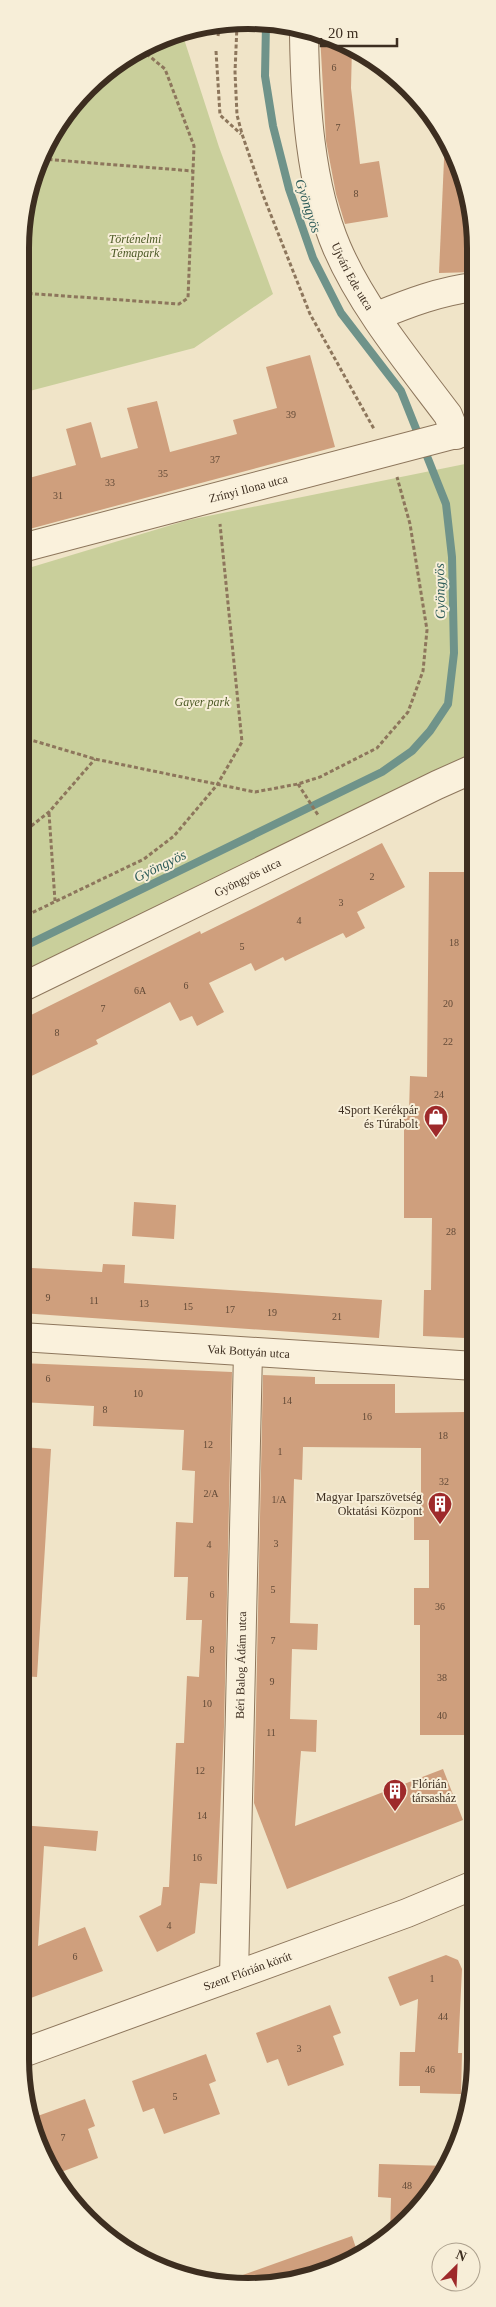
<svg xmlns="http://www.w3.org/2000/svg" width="496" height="2307" font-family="'Times New Roman',serif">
<rect width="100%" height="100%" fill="#f0e4c8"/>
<g fill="#c9cf9b">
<polygon points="178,33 184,39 219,147 273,294 194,348 22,393 22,219 50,134 109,67"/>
<polygon points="470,463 475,540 475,762 21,988 22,570 188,520"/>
</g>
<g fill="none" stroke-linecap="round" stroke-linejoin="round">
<polyline stroke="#6f938a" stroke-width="8" points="21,948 382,772 412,751 430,731 448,704 454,653 452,557 446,504 401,391 341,313 313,258 289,189 273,126 265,76 266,23"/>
</g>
<g fill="#cf9f7d">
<polygon points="320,35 352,46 351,88 360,164 379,161 388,217 345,224 336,194 326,141"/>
<polygon points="445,137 453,147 475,233 475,272 439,273"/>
<polygon points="310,355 335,447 22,531 22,480 76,465 66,429 91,422 101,458 138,448 127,408 157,401 170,452 237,434 233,420 277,408 266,367"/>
<polygon points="382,843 405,887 357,912 365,928 346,938 343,933 285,961 283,957 255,971 251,963 209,983 224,1012 197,1026 192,1016 180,1021 170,1002 96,1040 98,1044 21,1081 21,1020 200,931 201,934 258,906"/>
<polygon points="429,872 475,872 475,965 469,965 467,1180 471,1180 470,1265 468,1265 465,1338 423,1336 424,1290 431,1290 432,1218 404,1218 404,1113 409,1113 410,1076 427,1077"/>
<polygon points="134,1202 176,1205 174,1239 132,1236"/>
<polygon points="103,1264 125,1265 124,1283 382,1300 379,1338 21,1313 21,1277 31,1278 32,1268 102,1272"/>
<polygon points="21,1363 232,1372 224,1727 217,1884 200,1883 195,1933 157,1952 139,1916 161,1905 163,1887 169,1887 176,1743 184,1743 187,1676 199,1677 202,1620 186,1620 188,1577 174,1577 176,1522 193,1523 195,1471 182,1470 184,1430 93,1426 94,1406 21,1402"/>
<polygon points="263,1375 315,1377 315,1384 395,1384 395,1413 466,1412 464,1735 420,1735 420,1625 414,1625 414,1588 429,1588 429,1540 414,1540 414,1510 421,1510 421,1448 303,1447 302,1480 294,1479 290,1623 318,1624 317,1650 292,1649 290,1719 317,1720 316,1752 301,1751 295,1826 443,1769 463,1820 287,1889 254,1803"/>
<polygon points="21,1447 51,1449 37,1677 20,1676"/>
<polygon points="20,1825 98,1831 96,1851 44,1846 38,1946 85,1927 103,1971 20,2002"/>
<polygon points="446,1955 458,1960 462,1969 458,2053 462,2053 461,2094 420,2093 420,2086 399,2086 400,2052 415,2052 418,1999 400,2006 388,1977"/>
<polygon points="330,2005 341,2033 333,2036 344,2065 288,2086 278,2059 267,2063 256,2033"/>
<polygon points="206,2054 216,2081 209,2084 220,2114 164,2134 154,2108 143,2112 132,2081"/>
<polygon points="85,2099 95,2126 88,2129 98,2158 56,2174 37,2146 32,2118"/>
<polygon points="379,2164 448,2166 446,2173 398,2231 390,2235 391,2198 378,2197"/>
<polygon points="352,2236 358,2254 322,2275 242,2285 240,2276"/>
</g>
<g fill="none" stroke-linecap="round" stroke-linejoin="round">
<defs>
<g id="minor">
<path id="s1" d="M304,34c1,69 6,151 33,214 26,60 72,115 111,167l8,20"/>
<path d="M377,316c32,-13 63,-25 98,-29"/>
<path id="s2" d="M22,548l453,-119"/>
<path id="s3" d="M21,988l416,-203 38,-17"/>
<path id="s4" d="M21,1337l454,29"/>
<path id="s5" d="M234,1976l14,-624"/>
<path id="s6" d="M20,2054l387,-141 67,-28"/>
</g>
</defs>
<use href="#minor" stroke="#8d765c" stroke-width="30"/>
<g stroke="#8d765c" stroke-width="3" stroke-dasharray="4 2.5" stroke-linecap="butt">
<polyline points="237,25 235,72 237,115 242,134 263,195 310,314 374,429"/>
<polyline points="218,36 220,26"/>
<polyline points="216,51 220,115 241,134"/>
<polyline points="42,159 193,171"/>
<polyline points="22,293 179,304 188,298 194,146 165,69 148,55 137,53"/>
<polyline points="21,737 95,759 255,792 298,784 320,777 377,748 408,712 423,671 427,630 410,524 397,477"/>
<polyline points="298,784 318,815"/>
<polyline points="49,813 55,901"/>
<polyline points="21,834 49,812 95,759"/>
<polyline points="21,918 144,859 174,836 217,785 242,742 220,524"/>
</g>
<use href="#minor" stroke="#faf1dc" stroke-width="28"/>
</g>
<defs>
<symbol id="shop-pin" viewBox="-11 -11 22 30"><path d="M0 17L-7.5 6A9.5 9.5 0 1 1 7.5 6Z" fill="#9e2a2b" stroke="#f7eed8"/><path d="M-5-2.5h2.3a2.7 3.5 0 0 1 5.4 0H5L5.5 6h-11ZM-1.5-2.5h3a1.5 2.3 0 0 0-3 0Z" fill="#fff"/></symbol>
<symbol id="building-pin" viewBox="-11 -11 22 30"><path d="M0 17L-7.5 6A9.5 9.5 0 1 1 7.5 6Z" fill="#9e2a2b" stroke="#f7eed8"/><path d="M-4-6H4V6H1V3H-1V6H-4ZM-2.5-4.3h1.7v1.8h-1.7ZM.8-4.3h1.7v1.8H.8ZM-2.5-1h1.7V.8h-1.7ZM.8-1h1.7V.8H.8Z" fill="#fff"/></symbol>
</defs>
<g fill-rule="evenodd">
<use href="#shop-pin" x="422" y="1103" width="28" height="38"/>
<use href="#building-pin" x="426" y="1490" width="28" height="38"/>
<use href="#building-pin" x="381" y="1777" width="28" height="38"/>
</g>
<g text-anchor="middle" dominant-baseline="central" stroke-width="4" stroke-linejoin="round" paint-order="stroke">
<g font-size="10" fill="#624a37">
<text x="334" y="67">6</text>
<text x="338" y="127">7</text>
<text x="356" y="193">8</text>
<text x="291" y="414">39</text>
<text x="215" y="459">37</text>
<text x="163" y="473">35</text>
<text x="110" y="482">33</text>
<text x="58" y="495">31</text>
<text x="372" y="876">2</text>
<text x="341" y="902">3</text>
<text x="299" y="920">4</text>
<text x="454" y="942">18</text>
<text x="242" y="946">5</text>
<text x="186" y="985">6</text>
<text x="140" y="990">6A</text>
<text x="448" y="1003">20</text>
<text x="103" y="1008">7</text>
<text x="57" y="1032">8</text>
<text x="448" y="1041">22</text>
<text x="439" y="1094">24</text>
<text x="451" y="1231">28</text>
<text x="48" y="1297">9</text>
<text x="94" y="1300">11</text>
<text x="144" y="1303">13</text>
<text x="188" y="1306">15</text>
<text x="230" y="1309">17</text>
<text x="272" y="1312">19</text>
<text x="337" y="1316">21</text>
<text x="48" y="1378">6</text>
<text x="138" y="1393">10</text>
<text x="287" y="1400">14</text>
<text x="105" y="1409">8</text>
<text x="367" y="1416">16</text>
<text x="443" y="1435">18</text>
<text x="208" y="1444">12</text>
<text x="280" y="1451">1</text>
<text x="444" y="1481">32</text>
<text x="211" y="1493">2/A</text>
<text x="279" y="1499">1/A</text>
<text x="276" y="1543">3</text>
<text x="209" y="1544">4</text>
<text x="273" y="1589">5</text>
<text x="212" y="1594">6</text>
<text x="440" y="1606">36</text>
<text x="273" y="1640">7</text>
<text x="212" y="1649">8</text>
<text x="442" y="1677">38</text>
<text x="272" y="1681">9</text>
<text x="207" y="1703">10</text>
<text x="442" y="1715">40</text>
<text x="271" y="1732">11</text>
<text x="200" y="1770">12</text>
<text x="202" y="1815">14</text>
<text x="197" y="1857">16</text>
<text x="169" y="1925">4</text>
<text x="75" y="1956">6</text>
<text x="432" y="1978">1</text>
<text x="443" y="2016">44</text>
<text x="299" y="2048">3</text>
<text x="430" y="2069">46</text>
<text x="175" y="2096">5</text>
<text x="63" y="2137">7</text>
<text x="407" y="2185">48</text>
</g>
<g font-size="12" font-style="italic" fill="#4d5a26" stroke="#f7eed8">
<text x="135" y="239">Történelmi<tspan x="135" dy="14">Témapark</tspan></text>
<text x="202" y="702">Gayer park</text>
</g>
<g font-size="12" fill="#3d2e20" stroke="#f7eed8">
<text stroke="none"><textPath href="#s1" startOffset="250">Ujvári Ede utca</textPath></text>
<text stroke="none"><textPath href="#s2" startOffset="234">Zrínyi Ilona utca</textPath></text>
<text stroke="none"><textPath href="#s3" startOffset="252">Gyöngyös utca</textPath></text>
<text stroke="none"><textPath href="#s4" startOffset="228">Vak Bottyán utca</textPath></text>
<text stroke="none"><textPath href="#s5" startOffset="311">Béri Balog Ádám utca</textPath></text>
<text stroke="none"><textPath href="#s6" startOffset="242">Szent Flórián körút</textPath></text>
</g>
<g font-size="12" fill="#3d2e20" stroke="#f7eed8" text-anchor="end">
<text x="418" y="1110">4Sport Kerékpár<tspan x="418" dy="14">és Túrabolt</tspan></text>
<text x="422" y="1497">Magyar Iparszövetség<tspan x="422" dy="14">Oktatási Központ</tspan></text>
<text x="412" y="1784" text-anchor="start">Flórián<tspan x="412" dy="14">társasház</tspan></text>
</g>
<g font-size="14" font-style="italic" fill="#2f5d5a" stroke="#f7eed8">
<text transform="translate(308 206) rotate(72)">Gyöngyös</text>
<text transform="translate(440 591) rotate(-91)">Gyöngyös</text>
<text transform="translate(160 866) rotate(-26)">Gyöngyös</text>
</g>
</g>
<path d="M0 0H496V2307H0ZM248 29H248A219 219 0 0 1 467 248V2059A219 219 0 0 1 248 2278H248A219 219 0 0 1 29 2059V248A219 219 0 0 1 248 29Z" fill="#f7eed8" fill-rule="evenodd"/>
<path fill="none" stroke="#3d2e20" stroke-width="6" d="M248 29H248A219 219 0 0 1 467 248V2059A219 219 0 0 1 248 2278H248A219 219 0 0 1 29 2059V248A219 219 0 0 1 248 29Z"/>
<g transform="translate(456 2267) rotate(24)"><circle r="24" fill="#f7eed8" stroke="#ada18e"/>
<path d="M0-4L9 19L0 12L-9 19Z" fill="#9e2a2b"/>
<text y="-8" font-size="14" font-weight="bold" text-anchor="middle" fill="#3d2e20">N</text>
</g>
<path d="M321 38v8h76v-8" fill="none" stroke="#3d2e20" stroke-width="2.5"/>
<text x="328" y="38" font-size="15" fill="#3d2e20" stroke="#f7eed8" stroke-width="4" paint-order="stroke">20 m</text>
</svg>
